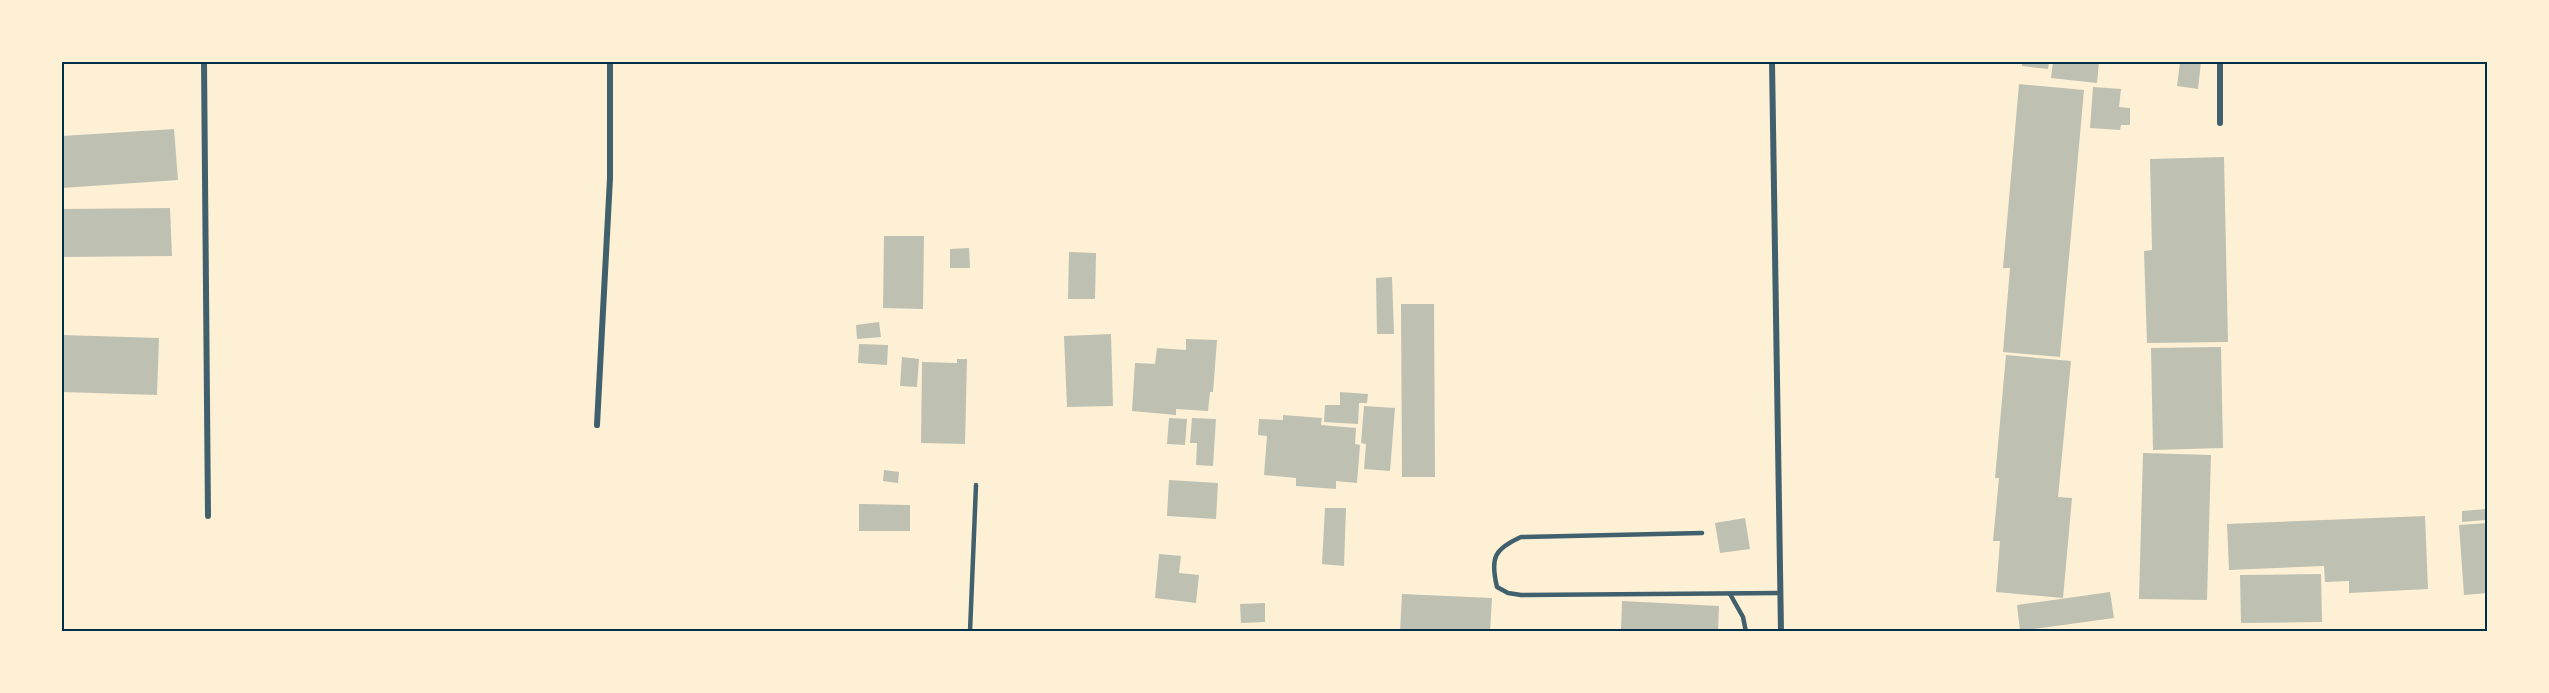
<svg xmlns="http://www.w3.org/2000/svg" width="2549" height="693" font-family="Inter,sans-serif">
<rect width="100%" height="100%" fill="#fdf0d5"/>
<g fill="#bec0b2">
<polygon points="2022,62 2049,62 2048,69 2022,66"/>
<polygon points="2053,62 2099,62 2097,83 2051,78"/>
<polygon points="2180,62 2201,62 2198,89 2177,86"/>
<polygon points="2019,84 2084,90 2060,357 2003,352 2010,268 2003,268"/>
<polygon points="2093,87 2121,89 2119,107 2130,108 2130,125 2121,125 2120,130 2090,128"/>
<polygon points="174,129 178,180 62,188 62,136"/>
<polygon points="2224,157 2228,342 2147,343 2144,251 2152,250 2150,159"/>
<polygon points="170,208 172,256 62,257 62,209"/>
<polygon points="884,236 924,236 923,309 883,308"/>
<polygon points="969,248 970,268 950,268 950,249"/>
<polygon points="1069,252 1096,253 1095,299 1068,299"/>
<polygon points="1392,277 1394,334 1377,334 1376,278"/>
<polygon points="1401,304 1434,304 1435,477 1402,477"/>
<polygon points="879,322 881,337 857,339 856,325"/>
<polygon points="1111,334 1113,406 1067,407 1064,336"/>
<polygon points="62,335 159,338 157,395 62,392"/>
<polygon points="1186,339 1217,340 1213,392 1210,392 1208,411 1176,409 1176,415 1132,411 1135,363 1155,364 1157,348 1186,350"/>
<polygon points="859,344 888,345 887,365 858,363"/>
<polygon points="2221,347 2223,448 2153,450 2151,348"/>
<polygon points="2006,355 2071,361 2058,497 2072,498 2063,598 1996,592 2000,541 1993,541 1999,478 1995,478"/>
<polygon points="902,357 919,359 917,387 900,386"/>
<polygon points="957,359 967,359 965,444 921,443 922,362 957,363"/>
<polygon points="1340,392 1368,394 1367,403 1359,403 1358,424 1324,422 1325,405 1340,405"/>
<polygon points="1364,406 1395,408 1390,471 1364,469 1366,444 1361,443"/>
<polygon points="1283,415 1322,418 1321,425 1356,428 1355,444 1360,445 1357,483 1336,481 1336,489 1296,486 1296,478 1264,475 1267,436 1258,435 1259,419 1283,420"/>
<polygon points="1169,418 1187,419 1185,445 1167,444"/>
<polygon points="1192,418 1216,419 1213,466 1196,465 1197,443 1190,443"/>
<polygon points="2143,453 2211,455 2207,600 2139,599"/>
<polygon points="884,470 899,472 898,483 883,481"/>
<polygon points="1169,480 1218,483 1216,519 1167,516"/>
<polygon points="859,504 910,505 910,531 859,531"/>
<polygon points="1325,508 1346,508 1344,566 1322,564"/>
<polygon points="2486,509 2486,520 2462,522 2462,511"/>
<polygon points="2425,516 2428,589 2349,593 2349,581 2325,582 2324,566 2229,570 2227,524"/>
<polygon points="1745,518 1750,549 1720,553 1715,523"/>
<polygon points="2488,523 2488,593 2464,595 2459,525"/>
<polygon points="1159,554 1181,556 1179,573 1199,575 1196,603 1155,598"/>
<polygon points="2321,574 2322,622 2241,623 2240,575"/>
<polygon points="2110,592 2114,618 2020,631 2017,605"/>
<polygon points="1402,594 1492,598 1490,632 1400,632"/>
<polygon points="1622,601 1719,606 1718,632 1621,632"/>
<polygon points="1265,603 1265,622 1241,623 1240,604"/>
<polygon points="2421,629 2421,632 2375,632 2375,630"/>
</g>
<g fill="none" stroke-linecap="round" stroke-linejoin="round">
<g stroke="#3f606c" stroke-width="4.5">
<path d="M1702,533l-181,4c-27,12 -31,21 -24,50l11,6 13,2 259,-2"/>
<polyline points="1730,594 1743,617 1746,632"/>
<polyline points="970,632 976,485"/>
</g>
<g stroke="#3f606c" stroke-width="6">
<polyline points="204,62 208,516"/>
<polyline points="1772,62 1781,632"/>
<polyline points="2220,123 2220,62"/>
<polyline points="597,425 610,178 610,62"/>
</g>
</g>
<rect width="2549" height="693" fill="none" stroke="#fdf0d5" stroke-width="126"/>
<rect x="63" y="63" width="2423" height="567" fill="none" stroke="#003049" stroke-width="2"/>
</svg>
